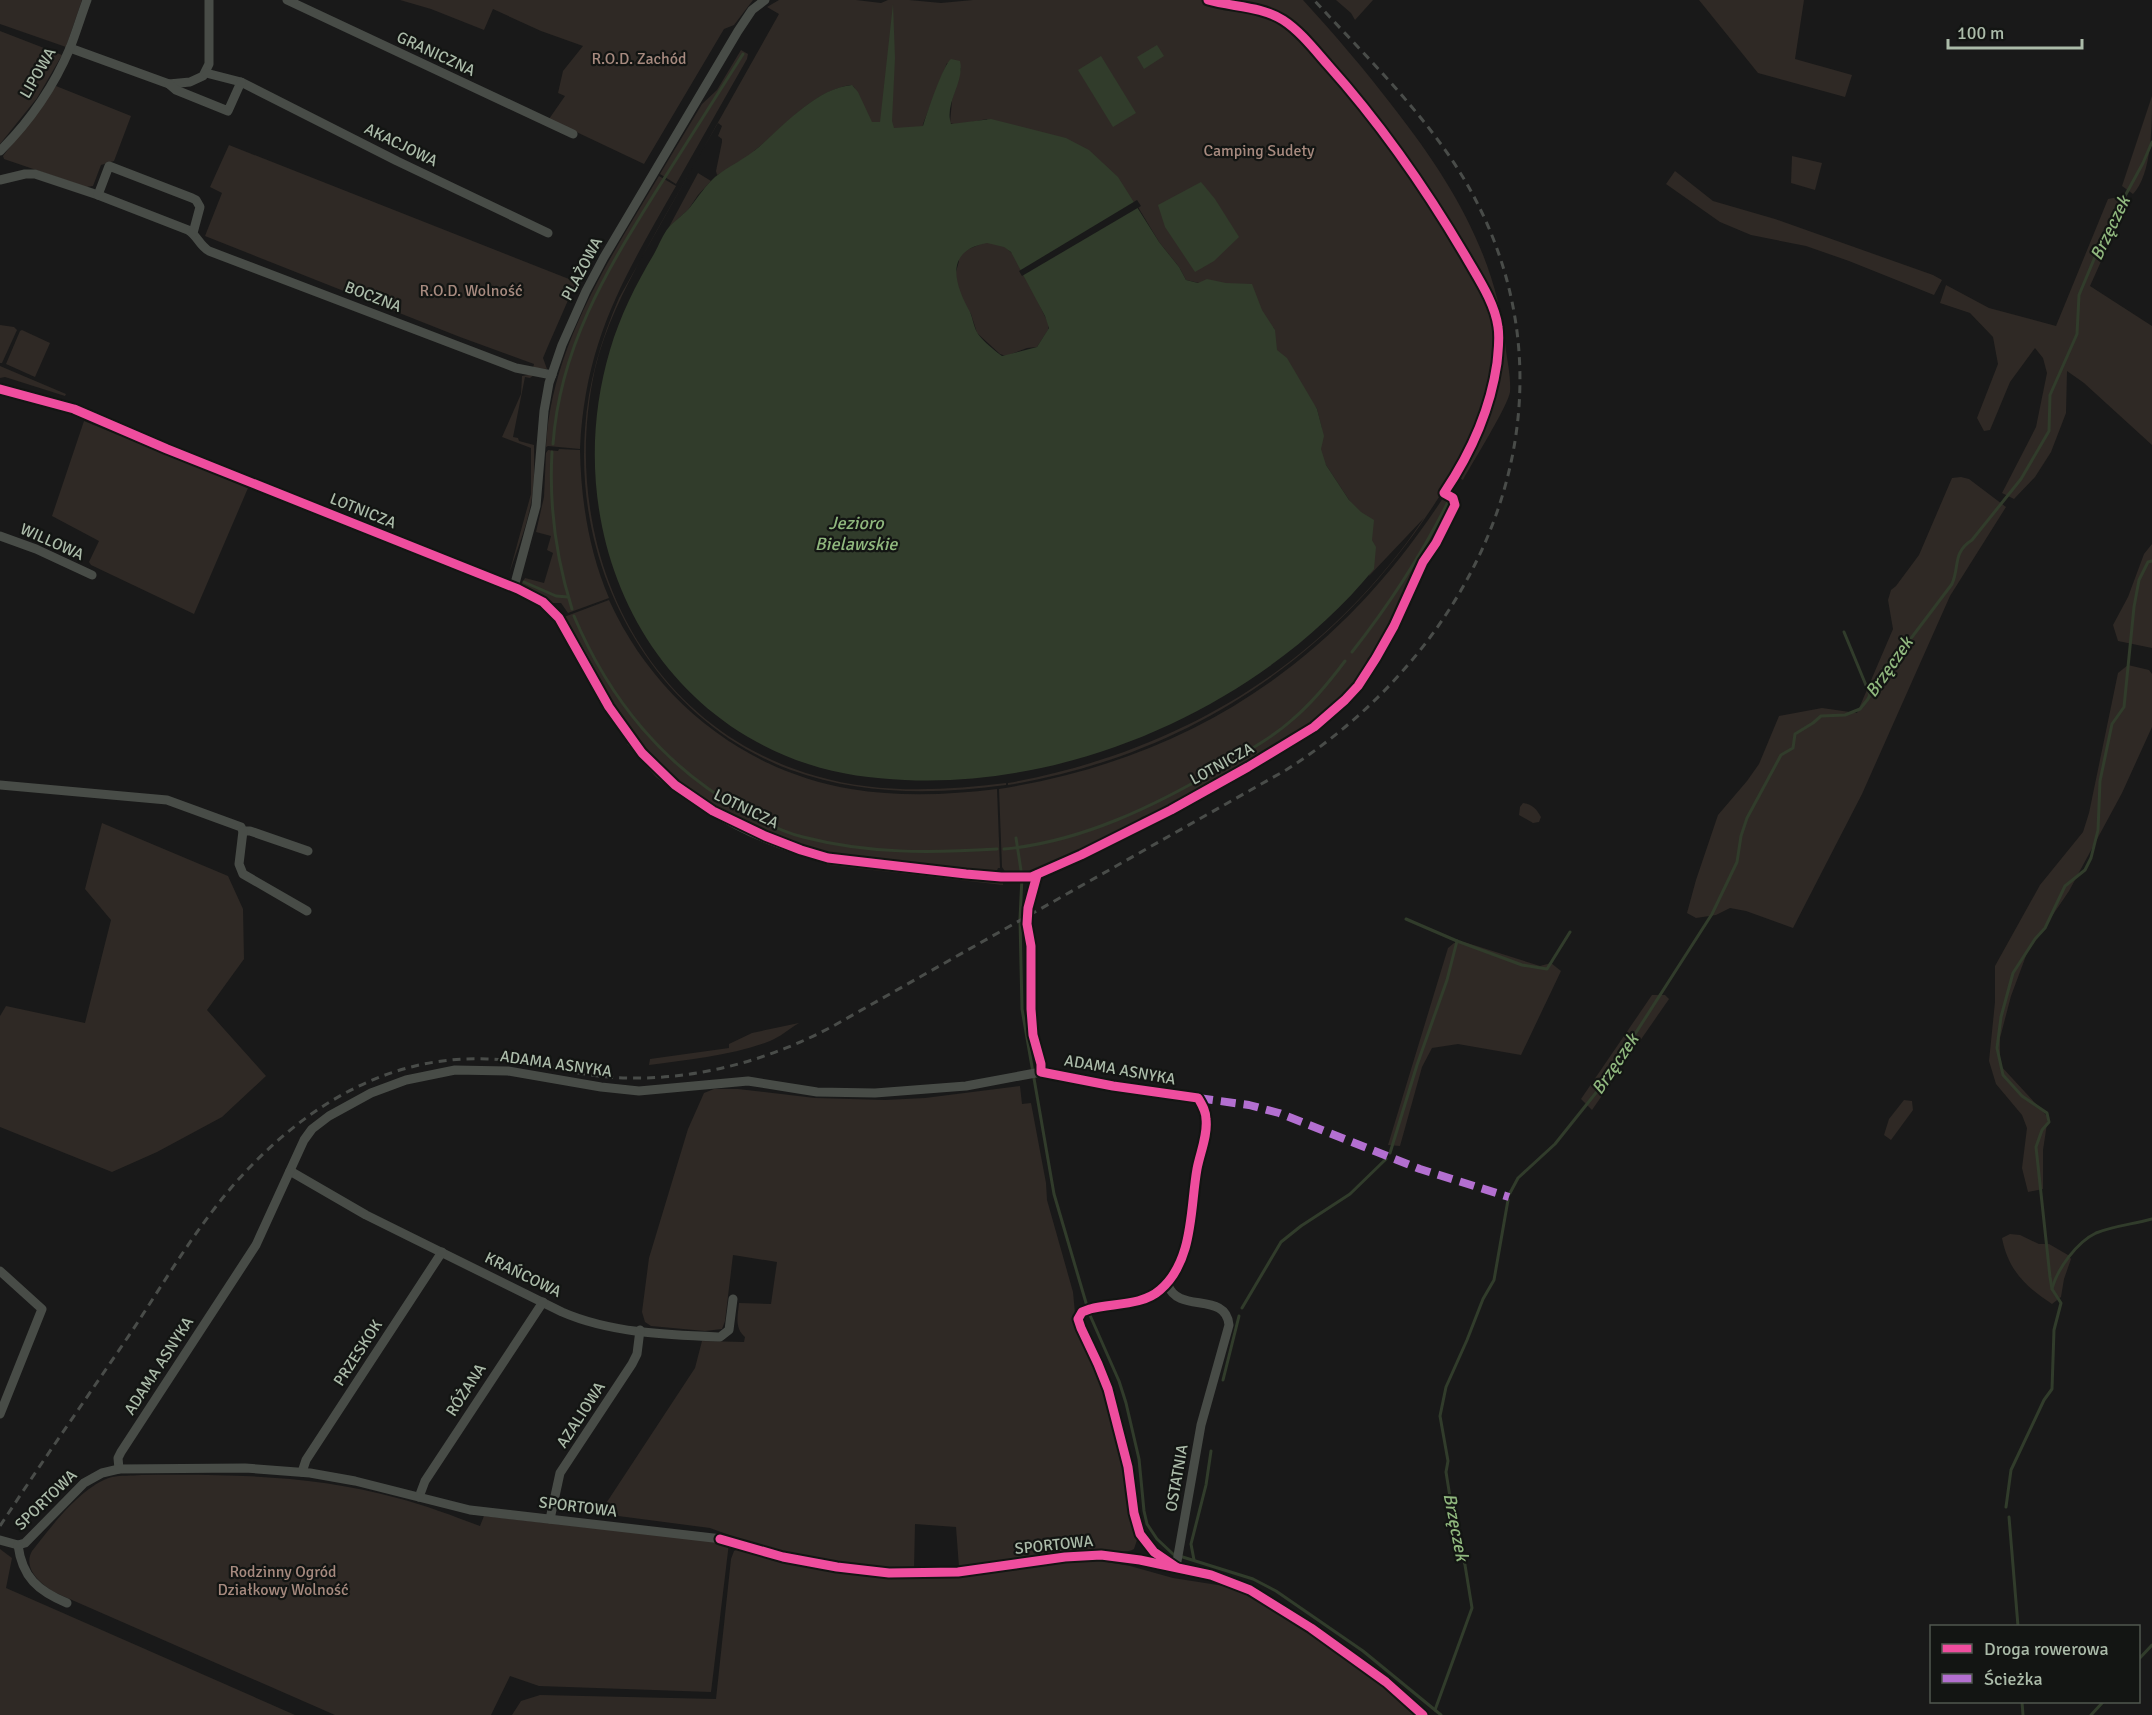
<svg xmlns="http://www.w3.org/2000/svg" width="2152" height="1715" font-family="Signika,sans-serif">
<rect width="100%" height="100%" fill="#191919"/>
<g fill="#2f2925">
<polygon points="0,0 82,0 66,47 0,24"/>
<polygon points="400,0 753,0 734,25 724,29 644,164 549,119 565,96 558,93 563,71 583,46 541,31 493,9 484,30 431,9"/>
<path d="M779,0h77l25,3 7,-3h21l32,3 32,-3h330c32,35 62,70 91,108 56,72 104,149 112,243 2,13 5,28 4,41 -2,14 -38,71 -47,88l-12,-7 -13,22 1,2c-99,156 -248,258 -431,288v-2c172,-31 318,-119 416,-265l-55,58 6,-30 -24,-43 -31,-47 2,-27 -5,-20 -42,-55 -1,-26 -75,-45 -13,-3 -7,-13 -20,-25 -21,-35 -113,67 24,51 -1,5 -11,17 -10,1 -21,8 -6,-2 -23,-21 -6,-19 -12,-18 -5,-17 5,-18 -2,-7 38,-16 18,16 8,15 -34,-150 -30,6 -7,-2 2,-23 9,-32 -14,-5 -24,61 -2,31 -41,-32 -10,1 -16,-37 -4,-2c-39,7 -66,43 -96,66l-1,6 -36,18 -1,-4 6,-29v-3l-4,-3 4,-10 -4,-3c-21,36 -41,72 -61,107 -25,45 -50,89 -62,139 -38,172 44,357 221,407 61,18 127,15 190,7v2c-72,10 -146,10 -215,-15 -138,-51 -217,-198 -206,-341 3,-46 16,-89 34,-131l160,-284 -12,-7z"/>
<polygon points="1336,0 1373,0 1355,20 1351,13"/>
<polygon points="1699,0 1804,0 1795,59 1852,75 1845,97 1758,73"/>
<polygon points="0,31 62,55 37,98 0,144"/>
<polygon points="741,50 748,54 747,59 676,184 660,174 702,104 717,90"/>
<polygon points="56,86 131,116 114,161 101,165 93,186 86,187 4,159 3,156"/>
<path d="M2152,96c0,29 0,78 -19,98l-11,-8z"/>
<polygon points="229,145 574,281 591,255 569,298 548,346 543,358 547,369 533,368 534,364 460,337 205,236 222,193 210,187"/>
<polygon points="1792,156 1822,163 1815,190 1791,183"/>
<polygon points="1675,171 1713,201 1775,219 1933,275 1942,280 1934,295 1849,261 1806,246 1751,235 1720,222 1666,184"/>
<polygon points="698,173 711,181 698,195 688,210 669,227"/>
<path d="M659,176l17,10c-52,91 -91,154 -96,263l-32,-3 -2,1c5,-100 63,-187 113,-271z"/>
<polygon points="2118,197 2126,206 2090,286 2152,326 2152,445 2084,383 2067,371 2066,413 2051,452 2035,477 2014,499 2002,493 2036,427 2047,373 2043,358 2035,348 2010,382 1990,430 1984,431 1977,418 1998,364 1993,337 1970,313 1940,303 1946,285 1989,308 2056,326 2108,199"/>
<polygon points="0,325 14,327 17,330 2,363 0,363"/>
<polygon points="22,330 50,343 35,377 6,364 20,331"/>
<polygon points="0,366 66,394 65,396 5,377 0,378"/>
<path d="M535,374l-5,4 -5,-1 -12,60 5,1 1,3 15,4c0,17 1,35 -2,52 -4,27 -15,53 -23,77l22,-80v-46l-29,-11 19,-43 1,-18z"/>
<polygon points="84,421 248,488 194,614 91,565 89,562 99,541 52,516"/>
<path d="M559,449l21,1c1,51 9,101 29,148l-41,15 -7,-10h-10l-12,-9 -18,-9 4,-7 19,5 9,-30 -6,-3 4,-14 -15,-4 8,-35 2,-44 2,-3 10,1z"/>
<polygon points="1961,477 1969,479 2006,507 1950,596 1862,794 1793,928 1746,911 1730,908 1716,915 1696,918 1687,913 1696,880 1718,815 1747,781 1759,764 1779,716 1822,708 1857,713 1893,629 1888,600 1891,590 1896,586 1919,555 1952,478"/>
<path d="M1443,498h5l4,4 -70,141 -14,15 -9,19 -14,20 -25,22 -63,40 -92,50 -23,8 -16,12 -74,35 -26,8 -20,1 -4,-6 -3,-78c194,-31 337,-127 444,-291z"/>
<polygon points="2152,544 2152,648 2118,641 2113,625 2128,597 2144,554"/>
<path d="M609,600c45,99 134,171 242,189 48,8 98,6 146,0l3,79h-2l-2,5 -166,-19 -28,-7 -43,-17 -49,-25 -41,-29 -44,-51 -61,-108z"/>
<polygon points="2128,665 2149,670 2152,674 2152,727 2122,793 2069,891 2027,953 2011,996 2000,1038 2000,1065 2048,1117 2043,1150 2043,1189 2028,1192 2022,1168 2027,1128 2022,1115 1996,1084 1989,1061 1995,1002 1995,966 2040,885 2083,832 2089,813 2118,673"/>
<polygon points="628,743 645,763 680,794 804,855 1003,881 1003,885 829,865 767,844 713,817 680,796 656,777 627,744"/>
<path d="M1523,803c9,1 13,5 18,14l-2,5 -6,1 -14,-8 1,-8z"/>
<polygon points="102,823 228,876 243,909 244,959 207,1010 266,1076 222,1117 157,1152 112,1172 0,1127 0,1016 6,1006 85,1023 111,920 85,889"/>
<polygon points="1464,942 1540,966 1551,963 1561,971 1521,1055 1458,1044 1432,1048 1422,1067 1400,1146 1388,1145 1448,948 1454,943"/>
<polygon points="1652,995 1665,995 1669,999 1592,1110 1581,1099"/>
<path d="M799,1023c-10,6 -19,14 -29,18 -36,14 -83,19 -121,24l1,-6 79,-11v-4l23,-11z"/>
<path d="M1020,1086l2,18 9,-1 15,80 1,17 26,92 3,32 30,68 17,68 14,80 -3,9c-10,6 -32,1 -45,1l-130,17 -3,-40 -41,-3 -1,45 -55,-2 -39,-7 -50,-10 -60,-22 -107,-14v-6l92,-140 7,-27 42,1 1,-5c-11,-9 -7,-22 -6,-34l32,1 6,-42 -44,-7 -8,66 -3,8 -17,2 -54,-5 -6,-4 -3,-10 7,-54 39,-129 16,-36 10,-4h24l77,9 70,2 40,-2z"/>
<polygon points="1904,1100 1912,1101 1913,1110 1891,1140 1884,1135 1889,1119"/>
<path d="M2010,1234l10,1 19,9h10l19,11 3,4 -7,20 -3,18 -9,7c-26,-17 -44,-34 -50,-66z"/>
<path d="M141,1475c86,-1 173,0 256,23 28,7 56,18 83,28l4,-10 245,27 -18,149 -172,-6 -29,-10 -19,39h-156l-279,-122c-14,-8 -34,-24 -24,-42 20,-25 49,-65 80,-74 9,-2 20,-1 29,-2z"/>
<polygon points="0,1549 12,1558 6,1588 295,1715 0,1715"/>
<polygon points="738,1549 792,1564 839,1573 891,1578 962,1577 1090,1559 1130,1566 1173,1578 1224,1586 1247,1595 1297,1624 1370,1674 1417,1715 512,1715 521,1701 540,1695 716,1699 731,1559 734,1551"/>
</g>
<g fill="#313c2b" fill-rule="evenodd">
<path d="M893,4l2,54 -3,63 2,7 29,-2c4,-13 20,-61 28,-67l9,2c5,21 -16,42 -9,63l40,-5 75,19 23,12 29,27 41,65 20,25 7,13 12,3 9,-4 19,4 26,1 10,26 13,20 2,20 10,8 30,51 7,27 -3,13 5,16 23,35 12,12 13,8 -2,20 4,7 -2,22c-109,133 -296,219 -469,211 -33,-2 -65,-5 -97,-16 -173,-57 -248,-246 -198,-414 10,-34 26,-66 44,-96 5,-9 9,-20 15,-27 6,-7 16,-13 22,-21 8,-10 14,-20 24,-29 14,-11 30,-18 44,-30 25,-22 58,-59 93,-62l6,7 14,30h8zM987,243l17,4 7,5 34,64 4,12 -12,19 -35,9c-8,-6 -18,-14 -24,-22 -4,-6 -5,-15 -8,-22 -15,-27 -27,-61 17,-69z"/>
<polygon points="1157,45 1164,56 1144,69 1137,57"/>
<polygon points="1101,56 1136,113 1113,127 1078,70"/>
<polygon points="1201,182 1215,199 1239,237 1214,261 1195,272 1165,227 1158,205"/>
</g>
<polygon fill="#191919" points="1137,200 1141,206 1022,276 1019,271"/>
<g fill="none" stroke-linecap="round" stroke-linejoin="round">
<g stroke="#313c2b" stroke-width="3">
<path d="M553,444c7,-96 52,-171 102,-251 29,-46 59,-93 88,-139"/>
<path d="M552,452c-3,53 4,106 20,157"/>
<polyline points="524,582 556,596 568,597"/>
<path d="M574,616c35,83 91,152 170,195 19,11 38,21 59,26 66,17 127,16 194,12"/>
<polyline points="1844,632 1870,695"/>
<path d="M1352,652c37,-47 69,-96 96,-150"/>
<polyline points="1016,838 1022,877 1020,919 1022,1009 1054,1194 1089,1313 1119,1381 1126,1403 1139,1459 1144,1511 1147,1524 1157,1539 1173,1554 1253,1579 1276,1591 1363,1651 1435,1710"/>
<path d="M1004,849c77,-7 151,-43 217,-82 25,-15 51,-29 72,-48 20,-17 37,-38 52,-58"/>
<polyline points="1457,941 1522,965 1547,969 1570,932"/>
<polyline points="1390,1153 1417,1065 1447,980 1457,941 1406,919"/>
<path d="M1510,1193l8,-15 37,-34 48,-60 109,-170 25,-52 4,-26 6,-18 34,-63 12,-7 2,-14 18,-11 8,-7 24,-1 15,-6 8,-10 15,-30 29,-32 40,-53c8,-18 0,-31 20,-44l49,-61 28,-48 1,-36 27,-61 2,-39 21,-50 17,-28 8,-21 18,-33 9,-21"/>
<path d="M2052,1289c5,-20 25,-47 44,-56 17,-7 38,-9 56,-14"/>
<polyline points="1242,1308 1281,1242 1301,1226 1350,1194 1386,1159"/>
<polyline points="1223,1380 1239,1316"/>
<polyline points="2006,1507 2011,1470 2044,1400 2052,1389 2054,1330 2061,1303 2052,1289 2050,1277 2036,1147 2042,1130 2049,1122 2047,1113 2022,1096 2003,1075 1997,1048 2001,1017 2013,973 2035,939 2045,928 2065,886 2085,870 2091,858 2098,830 2100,781 2112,724 2124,707 2134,607 2139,580 2148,562 2152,561"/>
<polyline points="2009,1517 2018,1626"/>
<polyline points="1194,1560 1191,1544 1206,1485 1211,1451"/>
<polyline points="2138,1660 2152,1645"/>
<polyline points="2022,1702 2023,1715"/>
<polyline points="1441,1715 1435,1710 1472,1608 1465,1565 1455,1528 1446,1472 1448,1461 1440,1416 1446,1387 1467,1340 1483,1299 1494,1280 1508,1200"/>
<polyline points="2091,1715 2103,1702"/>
</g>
<g stroke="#484c47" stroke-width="9">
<polyline points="287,0 573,134"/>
<polyline points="70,48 169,84 190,82 203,76 209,64 209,0"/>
<polyline points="206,73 241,82 397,161 548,233"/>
<polyline points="169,84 176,90 228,111 241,82"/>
<path d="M0,151c29,-29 54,-65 70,-103 6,-15 11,-32 17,-48"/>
<path d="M0,180l25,-6h10l63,21 90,35c9,5 11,15 21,21l307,117 36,7"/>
<polyline points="98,195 109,166 192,198 196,200 200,207 193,233"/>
<path d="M0,389l74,20 93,40 351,140c53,21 69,83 98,128 46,74 128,122 212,141l138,16 35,3h30l50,-22 90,-45 77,-43 66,-40 31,-27 13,-14 18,-28 18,-32 19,-44 10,-20 13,-19 19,-38"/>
<polyline points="0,536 36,549 92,575"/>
<polyline points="514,587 536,506 544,411 549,383 562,345 586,291 604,257 738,31 752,10 765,0"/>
<polyline points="0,785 167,800 241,827 243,831 250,831 308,851"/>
<polyline points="243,831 239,864 243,874 307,911"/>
<polyline points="1037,875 1028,908 1027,924 1031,946 1031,1009 1033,1035 1041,1064 1041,1072"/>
<path d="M290,1171l76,44 196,97c48,21 106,23 158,25l9,-7 4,-31"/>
<polyline points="0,1271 42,1309 0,1414"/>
<path d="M119,1469l-1,-11 3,-6 135,-207 48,-105 8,-11 17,-13 42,-23 35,-13 49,-10 53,1 93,16 38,4 109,-10 69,11 58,1 91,-7 75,-14 72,14 85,12 8,15v15l-10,48 -8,59 -5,20 -15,30c10,29 58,6 61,40l-28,100 -25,142"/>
<polyline points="302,1472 306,1460 442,1252"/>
<polyline points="419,1497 425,1481 543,1302"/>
<polyline points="550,1519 560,1473 632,1364 637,1354 640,1330"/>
<polyline points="0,1540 18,1545 25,1543 84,1483 102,1473 119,1469 245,1468 310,1473 355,1481 470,1510 722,1539 783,1557 861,1571 905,1574 947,1573 1090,1555 1140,1560 1211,1575 1250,1590 1341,1648 1392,1687 1423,1715"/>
<path d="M18,1545c4,32 20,46 49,58"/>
</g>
<path stroke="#494c49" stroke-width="3" stroke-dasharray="8 6" stroke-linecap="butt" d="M0,1526c43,-66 88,-130 132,-195 37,-56 72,-117 119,-165 63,-65 143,-111 236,-107 37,1 74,12 111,17 82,9 165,-12 237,-51l451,-255c195,-123 302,-362 186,-577 -39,-72 -103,-133 -158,-193"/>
<polyline stroke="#b36fd0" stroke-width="8" stroke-dasharray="15 8" stroke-linecap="butt" points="1198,1098 1249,1105 1279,1113 1420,1169 1509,1197"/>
<defs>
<g id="cycleway">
<path d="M0,389l74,20 93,40 351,140 25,13 16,16 50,89 33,46 33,32 38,26 52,25 36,14 27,8 138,16 35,3h30l50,-22 90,-45 77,-43 66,-40 31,-27 13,-14 18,-28 18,-32 29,-64 13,-19 19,-38 -2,-7 -9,-5c27,-40 46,-81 53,-130 1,-12 3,-24 1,-36 -3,-24 -20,-49 -32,-70 -40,-68 -85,-133 -138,-192 -14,-16 -28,-34 -45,-45 -22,-14 -51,-13 -75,-20"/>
<path d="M1037,875l-9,33 -1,16 4,22v63l2,26 8,29v8l72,14 85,12c4,7 8,13 8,21 2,16 -6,34 -9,50 -7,39 -3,92 -37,121 -18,16 -48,13 -70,19l-8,3 -4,7 3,9 17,36 10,25 20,78 6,46 6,21 14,18 22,15"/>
<polyline points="720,1539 783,1557 837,1567 889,1573 958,1572 1065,1557 1101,1555 1140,1560 1211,1575 1250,1590 1311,1628 1386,1682 1423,1715"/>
</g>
</defs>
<use href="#cycleway" stroke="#131513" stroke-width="13"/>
<use href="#cycleway" stroke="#ef4d9e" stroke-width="9"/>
</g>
<g text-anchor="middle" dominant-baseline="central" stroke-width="4.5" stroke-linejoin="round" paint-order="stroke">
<g font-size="16" fill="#abbba9" stroke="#131513">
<text transform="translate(436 54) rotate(25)">GRANICZNA</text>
<text transform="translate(38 73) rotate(-60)">LIPOWA</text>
<text transform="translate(401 145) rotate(26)">AKACJOWA</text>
<text transform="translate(582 269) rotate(-62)">PLAŻOWA</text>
<text transform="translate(373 297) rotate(21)">BOCZNA</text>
<text transform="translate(363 511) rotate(22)">LOTNICZA</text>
<text transform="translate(52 542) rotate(24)">WILLOWA</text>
<text transform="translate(1222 764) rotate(-29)">LOTNICZA</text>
<text transform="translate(746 809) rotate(26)">LOTNICZA</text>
<text transform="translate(556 1064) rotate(8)">ADAMA ASNYKA</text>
<text transform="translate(1120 1070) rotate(10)">ADAMA ASNYKA</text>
<text transform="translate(523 1275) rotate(26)">KRAŃCOWA</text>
<text transform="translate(358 1353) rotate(-57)">PRZESKOK</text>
<text transform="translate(159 1366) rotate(-57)">ADAMA ASNYKA</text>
<text transform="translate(466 1390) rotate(-57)">RÓŻANA</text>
<text transform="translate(581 1415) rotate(-57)">AZALIOWA</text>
<text transform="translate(1177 1478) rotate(-80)">OSTATNIA</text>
<text transform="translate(46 1500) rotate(-44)">SPORTOWA</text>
<text transform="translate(578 1507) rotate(7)">SPORTOWA</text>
<text transform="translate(1054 1545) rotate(-6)">SPORTOWA</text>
</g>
<g font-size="16" fill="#a78a7f" stroke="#131513">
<text x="639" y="59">R.O.D. Zachód</text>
<text x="1259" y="151">Camping Sudety</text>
<text x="471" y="291">R.O.D. Wolność</text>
<text x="283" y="1572">Rodzinny Ogród<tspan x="283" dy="18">Działkowy Wolność</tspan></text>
</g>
<g font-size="18" font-style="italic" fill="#90b87e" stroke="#131513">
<text transform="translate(2110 228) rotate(-64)">Brzęczek</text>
<text x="856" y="523">Jezioro<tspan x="856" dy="21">Bielawskie</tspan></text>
<text transform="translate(1889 667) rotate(-55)">Brzęczek</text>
<text transform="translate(1615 1064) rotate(-56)">Brzęczek</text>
<text transform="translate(1456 1527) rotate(79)">Brzęczek</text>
</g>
</g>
<rect x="1930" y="1625" width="210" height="78" fill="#131513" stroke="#50574f" stroke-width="1.5"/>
<rect x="1942" y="1644" width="30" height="9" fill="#ef4d9e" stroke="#50574f" stroke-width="1.5"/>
<text x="1984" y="1655" font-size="18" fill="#abbba9">Droga rowerowa</text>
<rect x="1942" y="1674" width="30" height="9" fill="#b36fd0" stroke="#50574f" stroke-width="1.5"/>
<text x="1984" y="1685" font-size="18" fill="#abbba9">Ścieżka</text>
<path d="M1948 39v9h134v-9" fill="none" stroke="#abbba9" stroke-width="3"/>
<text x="1957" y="39" font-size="18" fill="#abbba9" stroke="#131513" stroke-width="4.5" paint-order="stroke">100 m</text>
</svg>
